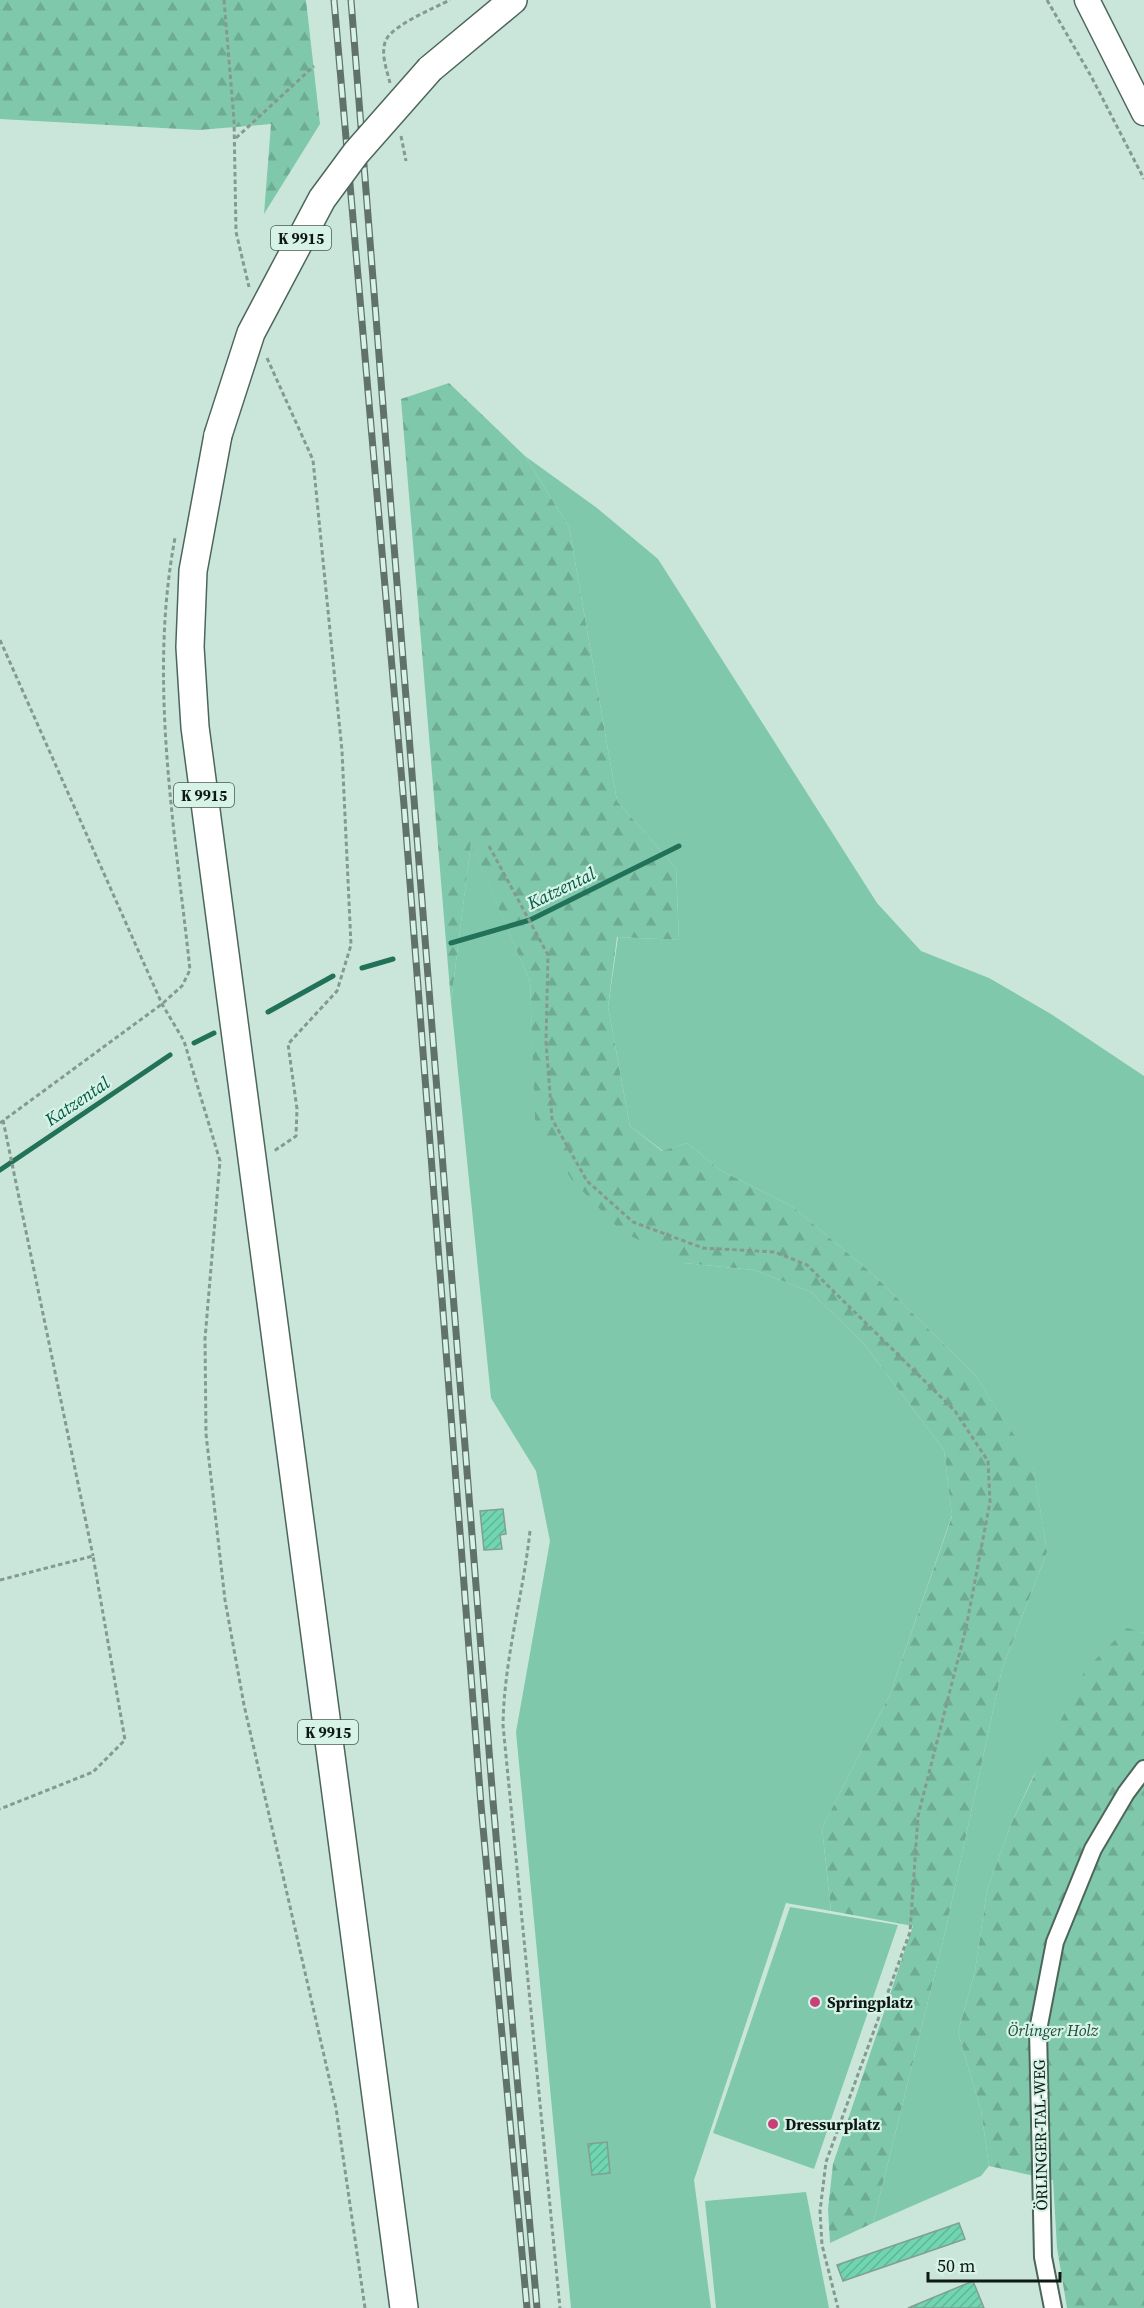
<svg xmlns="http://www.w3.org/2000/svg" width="1144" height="2308" font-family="'Source Serif 4',serif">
<defs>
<pattern id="forest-firs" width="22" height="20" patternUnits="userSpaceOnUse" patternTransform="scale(1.5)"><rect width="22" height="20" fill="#80c8ac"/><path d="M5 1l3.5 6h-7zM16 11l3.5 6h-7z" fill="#6dab93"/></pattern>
<pattern id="building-hatch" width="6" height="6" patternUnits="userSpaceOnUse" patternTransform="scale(1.5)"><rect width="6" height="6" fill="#70d5b1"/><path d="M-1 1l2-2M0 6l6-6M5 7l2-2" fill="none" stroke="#60b697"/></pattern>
</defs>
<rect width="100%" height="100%" fill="#cae6da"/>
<g fill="#80c8ac">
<polygon points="525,456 597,508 658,559 877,903 921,951 989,978 1051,1014 1144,1076 1144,1633 1127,1629 1033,1777 1011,1824 987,1890 975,1971 958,2032 981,2110 989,2166 981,2176 873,2223 945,1933 1002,1669 1047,1552 1033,1465 975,1375 875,1276 793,1207 720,1170 687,1143 663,1151 630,1126 608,1007 618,937 679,940 676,868 617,801 569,527"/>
<polygon points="471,842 530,982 536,1120 684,1263 754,1270 811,1292 865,1345 944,1450 952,1515 890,1694 822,1828 831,1911 786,1903 694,2180 711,2308 571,2308 516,1732 550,1541 536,1471 491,1398 451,1002"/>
<polygon points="790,1907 898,1925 814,2169 713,2133"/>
<polygon points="806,2192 829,2308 716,2308 705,2201"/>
</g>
<g fill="url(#forest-firs)">
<polygon points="0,0 306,0 320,124 264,214 271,124 199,130 0,119"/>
<polygon points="449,383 525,456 569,527 617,801 676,868 679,940 617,937 608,1007 630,1126 662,1151 687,1143 720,1170 793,1207 875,1276 975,1375 1033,1464 1047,1552 1002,1669 945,1933 873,2223 830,2243 828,2209 833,2164 913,1926 831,1911 822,1828 890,1694 952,1516 944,1450 865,1345 811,1292 754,1270 684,1263 621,1231 572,1180 535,1120 530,982 471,843 451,1002 401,399"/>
<polygon points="1127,1628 1144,1633 1144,2308 1067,2308 1057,2248 1053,2180 989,2166 981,2110 958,2032 975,1971 987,1890 1011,1824 1085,1670"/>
</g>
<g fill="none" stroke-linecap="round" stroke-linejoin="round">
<g stroke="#227259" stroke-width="5">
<polyline points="451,943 530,920 679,846"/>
<polyline points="362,968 393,959"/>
<polyline points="268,1012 333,976"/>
<polyline points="194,1043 214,1033"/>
<polyline points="0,1170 170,1055"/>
</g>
</g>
<g fill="url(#building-hatch)" stroke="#839e93" stroke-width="1.5">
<polygon points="503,1509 506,1534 500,1535 502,1549 484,1550 480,1511"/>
<polygon points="607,2142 610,2173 592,2175 588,2144"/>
<polygon points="959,2223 965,2239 843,2281 837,2265"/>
<polygon points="973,2281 984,2308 908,2308"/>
</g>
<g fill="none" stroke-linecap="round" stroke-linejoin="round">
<defs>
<polyline id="street" points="1053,2308 1043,2257 1038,2030 1055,1942 1093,1849 1126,1793 1144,1769"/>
<polyline id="secondary" points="1087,0 1144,113"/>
<g id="primary">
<polyline points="430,69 513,0"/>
<polyline points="218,435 193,571 190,647 195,727 404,2308"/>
</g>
</defs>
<use href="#street" stroke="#4d665c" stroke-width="20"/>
<use href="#secondary" stroke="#4d665c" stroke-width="27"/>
<use href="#primary" stroke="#4d665c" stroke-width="30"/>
<g stroke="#849a91" stroke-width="3" stroke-dasharray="4.5 3" stroke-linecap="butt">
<polyline points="224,0 234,120 236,232 249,287"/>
<polyline points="1047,0 1091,76 1144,179"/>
<path d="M390,83c-3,-13 -10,-30 -4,-43 7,-15 48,-32 64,-40"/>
<polyline points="401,136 406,161"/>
<polyline points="236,138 314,66"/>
<polyline points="267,358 313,460 342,751 351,945 337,991 288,1044 297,1109 296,1136 274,1151"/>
<polyline points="0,640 162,1004 184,1041 220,1161 205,1339 206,1434 225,1600 244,1705 336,2108 365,2308"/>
<polyline points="489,846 548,955 546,1042 552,1119 587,1181 633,1222 703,1248 775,1252 807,1265 955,1411 988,1461 990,1502 966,1628 918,1816 910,1932 826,2162 820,2211 822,2245 838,2308"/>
<polyline points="3,1120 93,1556"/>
<path d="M0,1123l162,-119 20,-18 8,-16c-15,-141 -42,-290 -15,-432"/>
<path d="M530,1531c-7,65 -26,128 -27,194l57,583"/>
<polyline points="0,1580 93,1556 125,1740 93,1772 0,1809"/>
</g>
<use href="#street" stroke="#fff" stroke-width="16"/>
<use href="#secondary" stroke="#fff" stroke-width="24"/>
<use href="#primary" stroke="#fff" stroke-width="27"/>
<defs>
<g id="rail">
<polyline points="334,0 404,805 481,1805 527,2308"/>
<polyline points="351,0 493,1801 537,2308"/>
</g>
</defs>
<use href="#rail" stroke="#61726b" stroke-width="7"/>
<use href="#rail" stroke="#d7f3e7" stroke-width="4.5" stroke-dasharray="14" stroke-linecap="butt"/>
<defs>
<polyline id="primary-bridge" points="218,435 251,333 322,199 356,153 430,69"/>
</defs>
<use href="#primary-bridge" stroke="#4d665c" stroke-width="30" stroke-linecap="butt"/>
<use href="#primary-bridge" stroke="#fff" stroke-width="27"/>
</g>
<g fill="#c93f79" stroke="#d7f3e7" stroke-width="2">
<circle cx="815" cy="2002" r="6"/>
<circle cx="773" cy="2124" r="6"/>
</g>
<g text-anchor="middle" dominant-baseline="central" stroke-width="4.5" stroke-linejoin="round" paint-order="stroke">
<g fill="#d7f3e7" stroke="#4a5a53" stroke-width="1.5">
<rect x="271" y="226" width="60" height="24" rx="4.5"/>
<rect x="174" y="783" width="60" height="24" rx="4.5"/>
<rect x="298" y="1720" width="60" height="24" rx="4.5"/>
</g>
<g font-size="15" font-weight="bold" fill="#0e1814">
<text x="301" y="238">K 9915</text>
<text x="204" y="795">K 9915</text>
<text x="328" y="1732">K 9915</text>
</g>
<g font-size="16" font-weight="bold" fill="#0e1814" stroke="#d7f3e7" text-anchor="start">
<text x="827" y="2002">Springplatz</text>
<text x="785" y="2124">Dressurplatz</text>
</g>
<g font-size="16" font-style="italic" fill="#1f4b3c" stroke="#d7f3e7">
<text x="1053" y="2030">Örlinger Holz</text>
</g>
<g font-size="16" fill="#0e1814" stroke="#d7f3e7">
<text transform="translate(1040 2135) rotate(-91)">ÖRLINGER-TAL-WEG</text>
</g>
<g font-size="18" font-style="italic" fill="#005943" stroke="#d7f3e7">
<text transform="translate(561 888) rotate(-26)">Katzental</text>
<text transform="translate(77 1101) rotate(-34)">Katzental</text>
</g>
</g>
<path d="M928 2272v9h132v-9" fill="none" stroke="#0e1814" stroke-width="3"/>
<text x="937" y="2272" font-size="18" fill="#0e1814" stroke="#d7f3e7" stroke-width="4.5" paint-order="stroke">50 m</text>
</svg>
